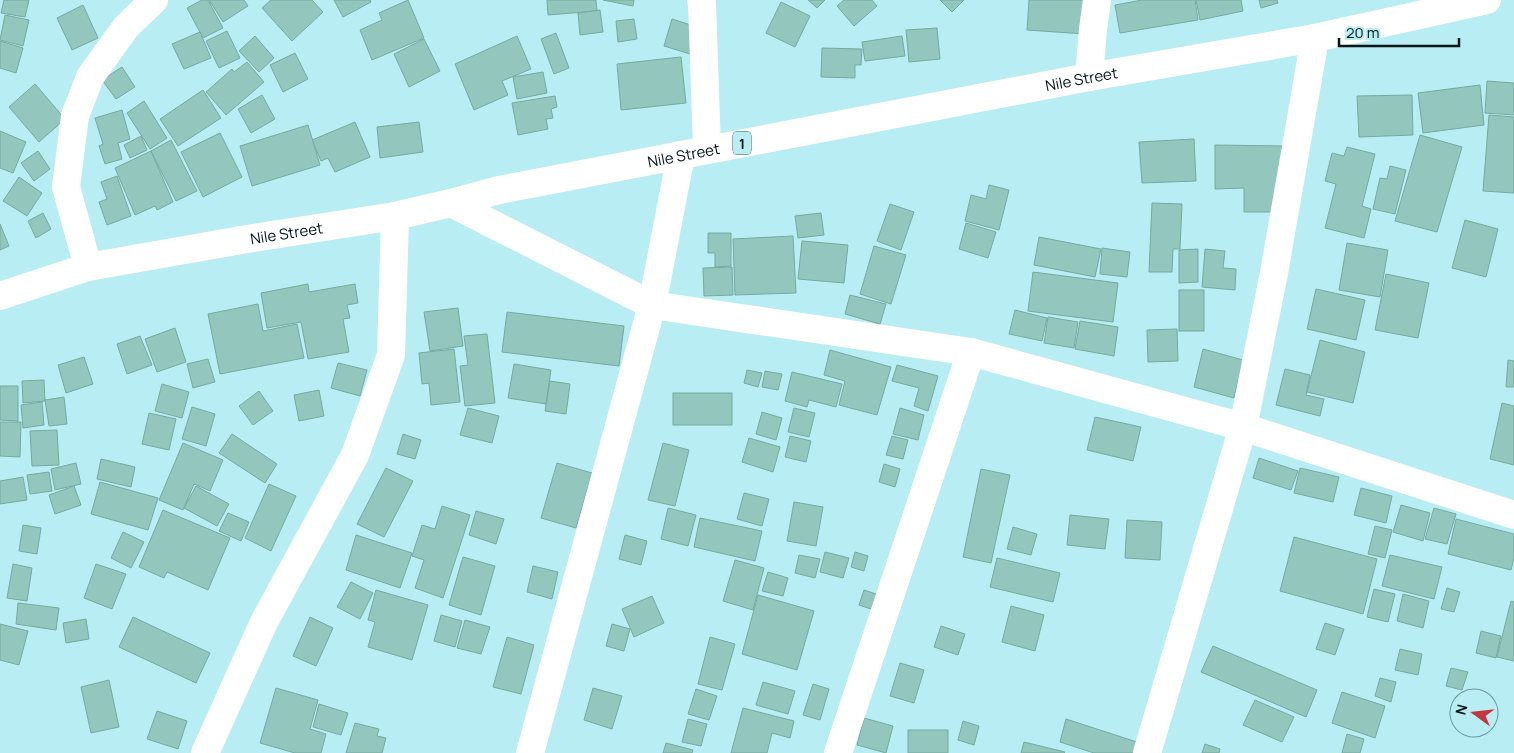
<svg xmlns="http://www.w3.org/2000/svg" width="1514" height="753" font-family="Manrope,sans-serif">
<rect width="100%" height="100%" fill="#b8eef3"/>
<g fill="#93c7be" stroke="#75a9a0">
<polygon points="4,0 29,0 25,17 1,13"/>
<polygon points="202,0 208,0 223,28 203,38 187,8"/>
<polygon points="209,0 244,0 248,6 223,22"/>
<polygon points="271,0 312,0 323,12 292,41 262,8"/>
<polygon points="334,0 370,0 371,2 343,17"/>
<polygon points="408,0 424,38 372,60 360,30 382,20 379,13"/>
<polygon points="547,0 596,0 597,11 548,15"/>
<polygon points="603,0 634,0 633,6"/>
<polygon points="808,0 825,0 817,8"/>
<polygon points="844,0 872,0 877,6 854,26 837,6"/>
<polygon points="940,0 964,0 952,12"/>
<polygon points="1029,0 1087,0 1085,34 1027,30"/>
<polygon points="1142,0 1195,0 1198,20 1120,33 1115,5"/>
<polygon points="1196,0 1241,0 1243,11 1200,20"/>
<polygon points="1259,0 1277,0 1278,3 1261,8"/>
<polygon points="781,2 810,16 795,47 766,33"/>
<polygon points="83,5 98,38 72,50 57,18"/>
<polygon points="600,10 603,32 580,35 578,13"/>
<polygon points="5,15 29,20 23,46 0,40"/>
<polygon points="634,19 637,39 618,42 616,21"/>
<polygon points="672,19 697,27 690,54 664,46"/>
<polygon points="937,28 940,59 909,62 906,30"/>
<polygon points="227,31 240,58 219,68 206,41"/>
<polygon points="200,32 211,58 184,69 172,44"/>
<polygon points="556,33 569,68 554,74 541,39"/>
<polygon points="255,36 274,58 259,72 239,51"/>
<polygon points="517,36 531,69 502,81 508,95 474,110 455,64"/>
<polygon points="902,36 905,56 865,61 862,42"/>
<polygon points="424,39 440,71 409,87 394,54"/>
<polygon points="0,41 23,48 16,73 0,68"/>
<polygon points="822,48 862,49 861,65 855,65 855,78 821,77"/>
<polygon points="295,53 308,79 283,92 270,65"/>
<polygon points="681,57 686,103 621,110 617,64"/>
<polygon points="247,62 264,82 226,115 206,92 232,69 234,72"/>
<polygon points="122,67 135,87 116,99 102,80"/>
<polygon points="543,72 547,93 517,99 513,77"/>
<polygon points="1487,81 1514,83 1514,115 1485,113"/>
<polygon points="35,84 65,119 39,142 9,107"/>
<polygon points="1480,85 1484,125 1423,133 1418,93"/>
<polygon points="203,90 221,118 178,146 160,119"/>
<polygon points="262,95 275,119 251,133 238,109"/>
<polygon points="1412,95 1413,135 1359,137 1357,96"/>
<polygon points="555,96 557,107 551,109 553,118 546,119 548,129 518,135 512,103"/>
<polygon points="144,101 167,138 150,149 127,113"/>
<polygon points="122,110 130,139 118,143 122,159 105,164 99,146 103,144 95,118"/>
<polygon points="1489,115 1514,117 1514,193 1483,191"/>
<polygon points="355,122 370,157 335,172 328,158 321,161 312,140"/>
<polygon points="419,122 423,152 380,158 377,127"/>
<polygon points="308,125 320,165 252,186 240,146"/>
<polygon points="0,131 26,142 13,173 0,168"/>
<polygon points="220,133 242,177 203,197 181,152"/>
<polygon points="1420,135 1462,147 1437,232 1395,221"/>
<polygon points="141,136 147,150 130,158 124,145"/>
<polygon points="1194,139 1196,181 1142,183 1139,142"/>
<polygon points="171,140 197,191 176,201 151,151"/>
<polygon points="1215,145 1282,146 1282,212 1244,212 1244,188 1215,189"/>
<polygon points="1347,147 1375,154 1362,206 1371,209 1364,238 1325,228 1336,184 1325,181 1332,153 1344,156"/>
<polygon points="38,151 50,169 34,181 21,163"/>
<polygon points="151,151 173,202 157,210 155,206 135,215 115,168"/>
<polygon points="1390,166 1406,170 1395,214 1373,209 1380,178 1387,179"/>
<polygon points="117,176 131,216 107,225 99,202 107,199 101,182"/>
<polygon points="19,177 42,193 27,216 3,201"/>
<polygon points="989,185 1009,190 999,230 965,221 971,195 986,199"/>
<polygon points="1152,203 1182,204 1180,249 1173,249 1172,272 1149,272"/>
<polygon points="890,204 914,212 901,250 877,241"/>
<polygon points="43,213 51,229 36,238 28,221"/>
<polygon points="821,213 824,235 798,238 795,216"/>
<polygon points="1465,220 1498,229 1486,277 1452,268"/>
<polygon points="966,223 996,232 988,258 959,249"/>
<polygon points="0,224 9,246 0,250"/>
<polygon points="708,233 731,233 731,266 715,267 715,253 708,253"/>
<polygon points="793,236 796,293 735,295 733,239"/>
<polygon points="1039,237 1101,249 1095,277 1034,265"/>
<polygon points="802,241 848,245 844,283 798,279"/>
<polygon points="1347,243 1388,250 1380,297 1339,290"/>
<polygon points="874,246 906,255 891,304 860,294"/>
<polygon points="1102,248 1130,252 1127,277 1100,274"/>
<polygon points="1198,249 1198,282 1179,283 1179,250"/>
<polygon points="1205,249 1225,251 1223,268 1236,269 1235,290 1202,287"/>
<polygon points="732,267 733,295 704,296 703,268"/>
<polygon points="1033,272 1118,283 1113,322 1028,311"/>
<polygon points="1386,274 1429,283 1418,338 1375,330"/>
<polygon points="308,284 309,292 355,284 358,303 347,305 350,318 343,319 349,352 308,359 301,322 267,328 261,293"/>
<polygon points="1316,289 1365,300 1356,340 1307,329"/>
<rect x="1179" y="290" width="25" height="41"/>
<polygon points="850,295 886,304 880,324 845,314"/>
<polygon points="258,304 263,331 297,324 304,358 220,374 208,314"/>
<polygon points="458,308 463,346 430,351 424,312"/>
<polygon points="1015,310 1047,318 1042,341 1009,334"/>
<polygon points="507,312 624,326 619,366 502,352"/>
<polygon points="1048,317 1078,322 1074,348 1044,343"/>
<polygon points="1080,321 1118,327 1114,356 1075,349"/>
<polygon points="175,328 186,362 157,372 145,339"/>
<polygon points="1177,329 1178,361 1148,362 1147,330"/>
<polygon points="487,334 495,403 465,406 460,366 468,365 464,336"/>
<polygon points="140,336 152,365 127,374 117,344"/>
<polygon points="1320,340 1365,352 1353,403 1307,392"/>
<polygon points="454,349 460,402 431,405 429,383 422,384 419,353"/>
<polygon points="1203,349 1243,360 1234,398 1194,387"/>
<polygon points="830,350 891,367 877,415 839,405 845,381 824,375"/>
<polygon points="84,357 93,384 66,393 58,365"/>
<polygon points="208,359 215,382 193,388 187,364"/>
<polygon points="1508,360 1514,361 1514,387 1506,387"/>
<polygon points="338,363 367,370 360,396 331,388"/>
<polygon points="514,364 551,370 546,404 508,398"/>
<polygon points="897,365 938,376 928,411 914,406 919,388 892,381"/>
<polygon points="1285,369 1310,375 1306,395 1324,399 1320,416 1276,405"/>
<polygon points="747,370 762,373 758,387 744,383"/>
<polygon points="765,371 782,374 778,390 762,387"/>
<polygon points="792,372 842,384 836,407 809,400 807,407 785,401"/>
<polygon points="44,380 45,401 23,403 22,381"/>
<polygon points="550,381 570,384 566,414 545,411"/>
<polygon points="162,384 189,392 182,418 155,411"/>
<polygon points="0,386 18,386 18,421 0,420"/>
<polygon points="319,390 324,416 299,421 294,395"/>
<polygon points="259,391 273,411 253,425 239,406"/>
<rect x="673" y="393" width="59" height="32"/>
<polygon points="64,397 67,424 49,426 45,400"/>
<polygon points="42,402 44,425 23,428 21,405"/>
<polygon points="1502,403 1514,406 1514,465 1490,459"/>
<polygon points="192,407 215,414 206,446 182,439"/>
<polygon points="468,408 499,416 492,443 460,435"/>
<polygon points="794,408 815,413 809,437 788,432"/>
<polygon points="900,408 924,415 918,440 893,434"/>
<polygon points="762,412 782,418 776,440 756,434"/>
<polygon points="149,413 176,419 169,450 142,444"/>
<polygon points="1095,417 1141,427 1133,461 1087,450"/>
<polygon points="0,422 21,422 20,457 0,456"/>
<polygon points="57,430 59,465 32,466 30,431"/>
<polygon points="232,434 277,464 265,483 219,453"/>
<polygon points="403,434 421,440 415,459 397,454"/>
<polygon points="790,436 811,441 806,462 785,457"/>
<polygon points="892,436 908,440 903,459 886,455"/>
<polygon points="749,438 780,447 773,472 742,462"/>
<polygon points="183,443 223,460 210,491 194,484 183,510 159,500"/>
<polygon points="663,443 689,450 675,506 648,500"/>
<polygon points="1259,458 1298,471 1291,490 1253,478"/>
<polygon points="101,459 135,467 131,487 97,479"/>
<polygon points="76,463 81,484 55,490 51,469"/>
<polygon points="557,463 592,473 576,528 541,518"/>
<polygon points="884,464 900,469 895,487 879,482"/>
<polygon points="386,468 413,481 384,537 357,524"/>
<polygon points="1300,468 1339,477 1333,502 1294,493"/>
<polygon points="981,469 1010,475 991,563 963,557"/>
<polygon points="49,472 52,491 30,494 27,475"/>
<polygon points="23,477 27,500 0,504 0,481"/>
<polygon points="100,482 158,498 148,530 91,514"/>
<polygon points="269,484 296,496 271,551 245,538"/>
<polygon points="74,486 81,505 55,514 49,495"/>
<polygon points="196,486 229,504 217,526 184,508"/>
<polygon points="1361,488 1392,496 1386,523 1354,515"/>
<polygon points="744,493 769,499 762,526 737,519"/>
<polygon points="794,502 823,507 816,546 787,541"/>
<polygon points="1401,505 1430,513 1423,541 1393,532"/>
<polygon points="442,506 470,515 443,598 415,588 424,560 412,556 422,525 435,529"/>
<polygon points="668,508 696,515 688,546 661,539"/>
<polygon points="1434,508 1456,514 1447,544 1425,539"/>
<polygon points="163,510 230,538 208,590 167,572 164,578 139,567"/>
<polygon points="476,511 504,519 496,544 469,535"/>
<polygon points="228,513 249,522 241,541 219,531"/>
<polygon points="1070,515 1109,519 1105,549 1067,545"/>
<polygon points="700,518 762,531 755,561 694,547"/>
<polygon points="1456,519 1514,534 1514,558 1511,570 1448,554"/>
<polygon points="1127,520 1162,522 1160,560 1125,558"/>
<polygon points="23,525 41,528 37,554 19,551"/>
<polygon points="1375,526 1392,530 1385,558 1368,554"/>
<polygon points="1013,527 1037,534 1031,555 1007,549"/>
<polygon points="123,532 144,542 131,568 111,558"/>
<polygon points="356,535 412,553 400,588 346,570"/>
<polygon points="625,535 647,541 641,565 619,559"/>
<polygon points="1294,537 1377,559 1363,614 1280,591"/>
<polygon points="825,552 849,558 843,578 820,572"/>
<polygon points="855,552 868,556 864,571 851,567"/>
<polygon points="799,555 820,559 815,578 795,573"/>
<polygon points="1390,555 1442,567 1434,599 1382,586"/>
<polygon points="463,557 495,566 481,615 449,605"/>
<polygon points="997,558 1060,573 1053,602 990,587"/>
<polygon points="735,560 764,568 753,610 723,601"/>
<polygon points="13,564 32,568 27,601 7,598"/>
<polygon points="96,564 126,574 112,609 84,598"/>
<polygon points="533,566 558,572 552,599 527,592"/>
<polygon points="768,572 788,578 783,596 762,591"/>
<polygon points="351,582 373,593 360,619 337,607"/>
<polygon points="1447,588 1460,592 1454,612 1441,609"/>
<polygon points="1374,589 1395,594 1388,622 1367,617"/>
<polygon points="376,590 428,605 412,660 368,647 375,622 368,620"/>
<polygon points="864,590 879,595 874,610 859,605"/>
<polygon points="1403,594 1429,601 1423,628 1397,621"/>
<polygon points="758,595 814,611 797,670 742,654"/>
<polygon points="652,596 664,623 634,637 622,609"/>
<polygon points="1511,601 1514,602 1514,661 1497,657"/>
<polygon points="18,603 59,608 56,630 16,624"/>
<polygon points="1011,606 1044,615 1035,651 1002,642"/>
<polygon points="441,615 462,621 455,647 434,641"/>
<polygon points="133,617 210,653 196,683 119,647"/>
<polygon points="310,617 333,628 316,666 293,656"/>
<polygon points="86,619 89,639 66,643 63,623"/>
<polygon points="465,620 490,627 481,654 457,648"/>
<polygon points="1325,623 1344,629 1335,655 1316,649"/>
<polygon points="0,624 28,631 19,665 0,660"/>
<polygon points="612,624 630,629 624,651 606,646"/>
<polygon points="941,626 965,634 958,655 934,647"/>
<polygon points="1481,631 1501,636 1496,658 1476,653"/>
<polygon points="507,637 534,645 521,694 493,687"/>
<polygon points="710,637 735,644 722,690 698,684"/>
<polygon points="1213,646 1317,690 1306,717 1201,672"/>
<polygon points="1400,649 1422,654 1418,675 1395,670"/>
<polygon points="900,663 924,670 914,703 890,696"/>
<polygon points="1451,668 1468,672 1462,690 1446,686"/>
<polygon points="1380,678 1396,682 1391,702 1375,696"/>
<polygon points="109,680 119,727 91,733 81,687"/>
<polygon points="763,682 795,691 788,714 756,705"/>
<polygon points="813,684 829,689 820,720 803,715"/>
<polygon points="276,688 318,700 310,729 326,734 321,753 295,753 260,743"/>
<polygon points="593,688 622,696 612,729 584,720"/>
<polygon points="696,689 717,696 709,720 688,714"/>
<polygon points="1342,692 1385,706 1375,738 1332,723"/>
<polygon points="1255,700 1294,717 1282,742 1243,725"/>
<polygon points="319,704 348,713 341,735 313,727"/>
<polygon points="743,708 794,721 790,738 772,733 767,753 731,753"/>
<polygon points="157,711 187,721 178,749 147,739"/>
<polygon points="864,718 893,726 886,753 857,745"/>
<polygon points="688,719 707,724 701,746 682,742"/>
<polygon points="1066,719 1143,744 1140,753 1094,753 1060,742"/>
<polygon points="963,721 979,726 974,745 958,740"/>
<polygon points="355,723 379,729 377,736 386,738 382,753 346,753"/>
<rect x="908" y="730" width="40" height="23"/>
<polygon points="1347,734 1364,739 1360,753 1342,753"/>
<polygon points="1024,742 1065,752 1064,753 1021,753"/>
<polygon points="666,743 693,750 692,753 663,753"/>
<polygon points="1205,744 1220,749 1219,753 1202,753"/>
</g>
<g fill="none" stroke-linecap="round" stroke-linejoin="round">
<g stroke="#fff" stroke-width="28">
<polyline points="701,0 702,4 707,149"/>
<polyline points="1089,77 1093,29 1097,0"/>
<polyline points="451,203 652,305 971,352 838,753"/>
<polyline points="88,267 66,187 75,116 90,77 126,27 154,0"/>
<polyline points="971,352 1243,427 1514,515"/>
<polyline points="205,753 264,622 355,455 391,355 395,216"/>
<polyline points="530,753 652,305 681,155"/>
<polyline points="1147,753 1243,427 1274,273 1315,38"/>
</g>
<path stroke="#fff" stroke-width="28" id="s1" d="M0,296l88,-29 159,-28 148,-23 56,-13 48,-13 590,-113 226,-39 172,-38"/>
</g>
<g text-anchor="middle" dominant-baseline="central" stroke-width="4" stroke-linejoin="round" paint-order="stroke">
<rect fill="#b8eef3" stroke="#39575a" stroke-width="1" x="733" y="131.5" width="18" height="23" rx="4"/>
<g font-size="14" font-weight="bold" fill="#021618">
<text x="742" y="143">1</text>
</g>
<g font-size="15" fill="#021618" stroke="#b8eef3">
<text stroke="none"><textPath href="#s1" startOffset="1104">Nile Street</textPath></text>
<text stroke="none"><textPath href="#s1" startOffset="699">Nile Street</textPath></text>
<text stroke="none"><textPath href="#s1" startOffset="294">Nile Street</textPath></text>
</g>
</g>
<g transform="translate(1474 713) rotate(285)"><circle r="24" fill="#b8eef3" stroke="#6f989b"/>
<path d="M0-4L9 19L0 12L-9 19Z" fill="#c5353c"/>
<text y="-8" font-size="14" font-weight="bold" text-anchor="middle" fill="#021618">N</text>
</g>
<path d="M1339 38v8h120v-8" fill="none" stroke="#021618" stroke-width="2.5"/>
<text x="1346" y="38" font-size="15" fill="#021618" stroke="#b8eef3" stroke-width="4" paint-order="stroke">20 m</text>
</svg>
